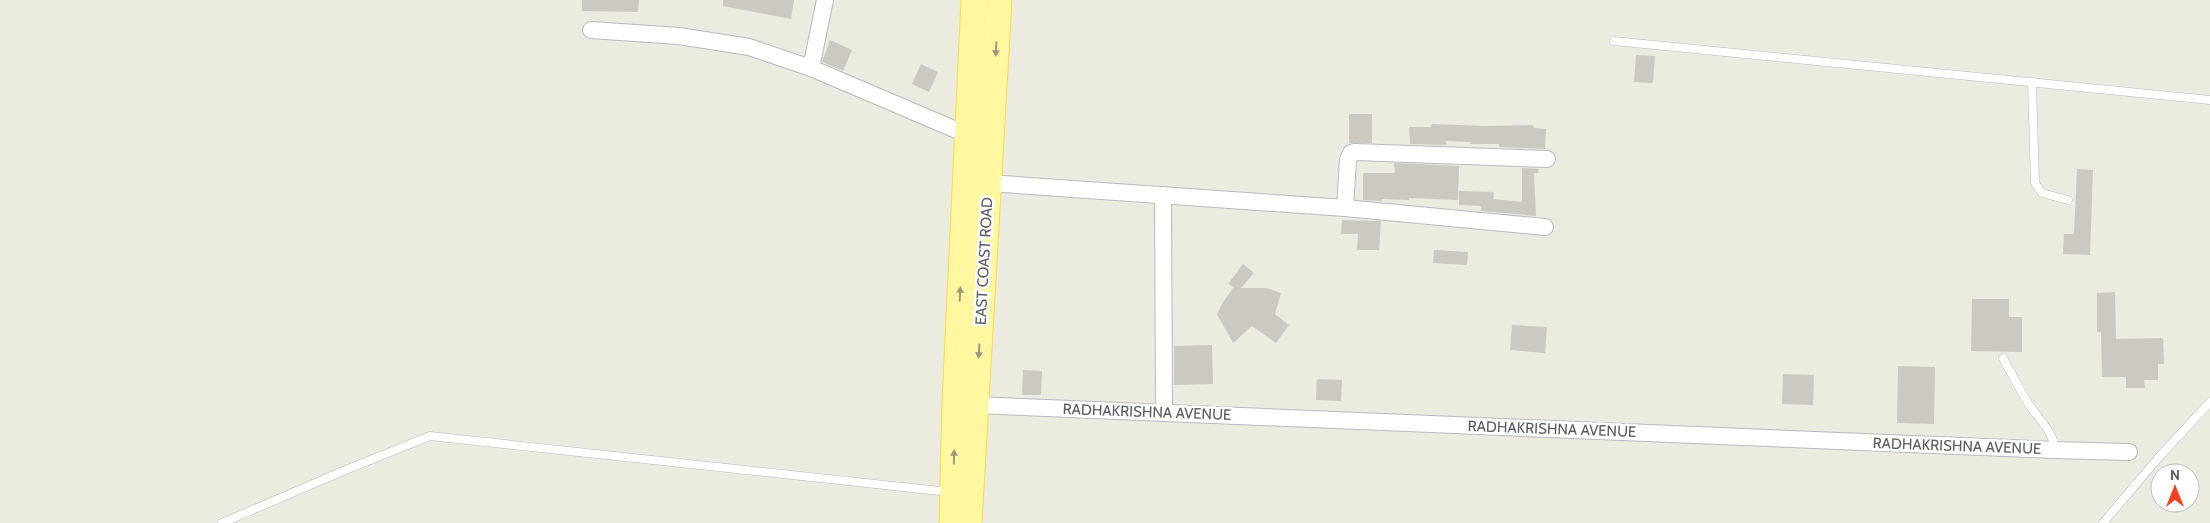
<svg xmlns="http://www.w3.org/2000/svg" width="2210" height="523" font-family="Cabin,sans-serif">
<rect width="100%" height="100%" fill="#ecebdf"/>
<g fill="#ccc9c0">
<polygon points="582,0 639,0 638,12 582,11"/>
<polygon points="723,0 794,0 791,19 723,6"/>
<polygon points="830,40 852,50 843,71 822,62"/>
<polygon points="1636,55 1655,56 1653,83 1634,82"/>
<polygon points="921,64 938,72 929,92 912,84"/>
<rect x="1349" y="114" width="23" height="29"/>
<polygon points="1432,124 1484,126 1533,125 1534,128 1546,129 1545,149 1499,147 1499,144 1470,144 1470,142 1446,141 1446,145 1410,144 1409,127 1431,127"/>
<polygon points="1394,163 1459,166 1458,200 1409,198 1409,200 1382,199 1382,201 1363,200 1363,173 1395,173"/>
<polygon points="1522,168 1539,169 1538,173 1534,173 1536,216 1481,211 1481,206 1459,205 1459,191 1494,192 1493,199 1522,202"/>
<polygon points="2077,169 2093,170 2090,255 2063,254 2064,234 2074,234"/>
<polygon points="1342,220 1381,221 1379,250 1357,250 1358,234 1341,234"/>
<polygon points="1434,250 1468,252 1467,265 1433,263"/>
<polygon points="1243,264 1254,273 1241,288 1266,288 1281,293 1275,314 1289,325 1276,343 1252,326 1233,343 1217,314 1223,302 1233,288 1235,288 1228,284"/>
<polygon points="2115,292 2116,339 2163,338 2164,364 2158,364 2158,380 2144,380 2145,388 2126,388 2126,377 2102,377 2101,332 2097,332 2097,293"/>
<polygon points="1972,299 2009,299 2009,317 2022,317 2022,352 1971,351"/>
<polygon points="1512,325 1547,327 1545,353 1510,350"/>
<polygon points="1212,345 1213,384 1174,385 1174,346"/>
<polygon points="1898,366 1935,367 1934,424 1897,423"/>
<polygon points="1023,370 1042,371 1041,395 1022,395"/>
<polygon points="1783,374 1814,375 1813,405 1782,404"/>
<polygon points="1317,379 1342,380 1341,401 1316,400"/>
</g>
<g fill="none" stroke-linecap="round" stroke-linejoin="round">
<defs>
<g id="service">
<polyline points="1614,41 2210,100"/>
<polyline points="2032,82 2035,183 2042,193 2068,200"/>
<path d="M2003,358c8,15 16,30 25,45 11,17 25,27 27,47"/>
<polyline points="222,523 343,471 430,436 949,492"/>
<polyline points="2103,523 2160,456 2210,402"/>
</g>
<g id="minor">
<polyline points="591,30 679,36 749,47 811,68 968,135"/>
<polyline points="811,68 825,0"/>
<polyline points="988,183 1345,208 1545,227"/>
<polyline points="1163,195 1164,413"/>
<polyline points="1345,208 1348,160 1351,153 1355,152 1547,159"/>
<polyline points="975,405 2055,450 2129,452"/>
</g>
<g id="primary">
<polyline points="952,523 955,403 974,0"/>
<polyline points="969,523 999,0"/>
</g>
</defs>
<use href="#service" stroke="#b7b9bf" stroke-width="9"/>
<use href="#minor" stroke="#b7b9bf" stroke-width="18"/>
<use href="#primary" stroke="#fad94a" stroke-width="27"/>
<use href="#service" stroke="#fff" stroke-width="8"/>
<use href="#minor" stroke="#fff" stroke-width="16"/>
<use href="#primary" stroke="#fff8a1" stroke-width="25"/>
</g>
<defs><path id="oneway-solid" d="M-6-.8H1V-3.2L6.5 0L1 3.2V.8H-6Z" transform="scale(1.25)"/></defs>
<g fill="#9b9a7b">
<use href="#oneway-solid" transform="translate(996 49) rotate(93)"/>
<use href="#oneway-solid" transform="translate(960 294) rotate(-87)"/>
<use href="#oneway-solid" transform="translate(979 351) rotate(93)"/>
<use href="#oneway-solid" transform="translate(954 457) rotate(-89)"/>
</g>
<g text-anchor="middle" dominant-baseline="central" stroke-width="5" stroke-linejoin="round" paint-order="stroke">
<g font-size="15" fill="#585b61" stroke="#fff">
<text transform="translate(984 261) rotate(-87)">EAST COAST ROAD</text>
<text transform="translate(1147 412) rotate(2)">RADHAKRISHNA AVENUE</text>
<text transform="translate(1552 429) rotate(2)">RADHAKRISHNA AVENUE</text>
<text transform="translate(1957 446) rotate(2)">RADHAKRISHNA AVENUE</text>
</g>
</g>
<g transform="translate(2175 488)"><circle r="24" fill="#ffffff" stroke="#bcbdc0"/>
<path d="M0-4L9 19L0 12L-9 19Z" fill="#f4411d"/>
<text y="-8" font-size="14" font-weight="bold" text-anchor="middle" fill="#585b61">N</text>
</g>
</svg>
